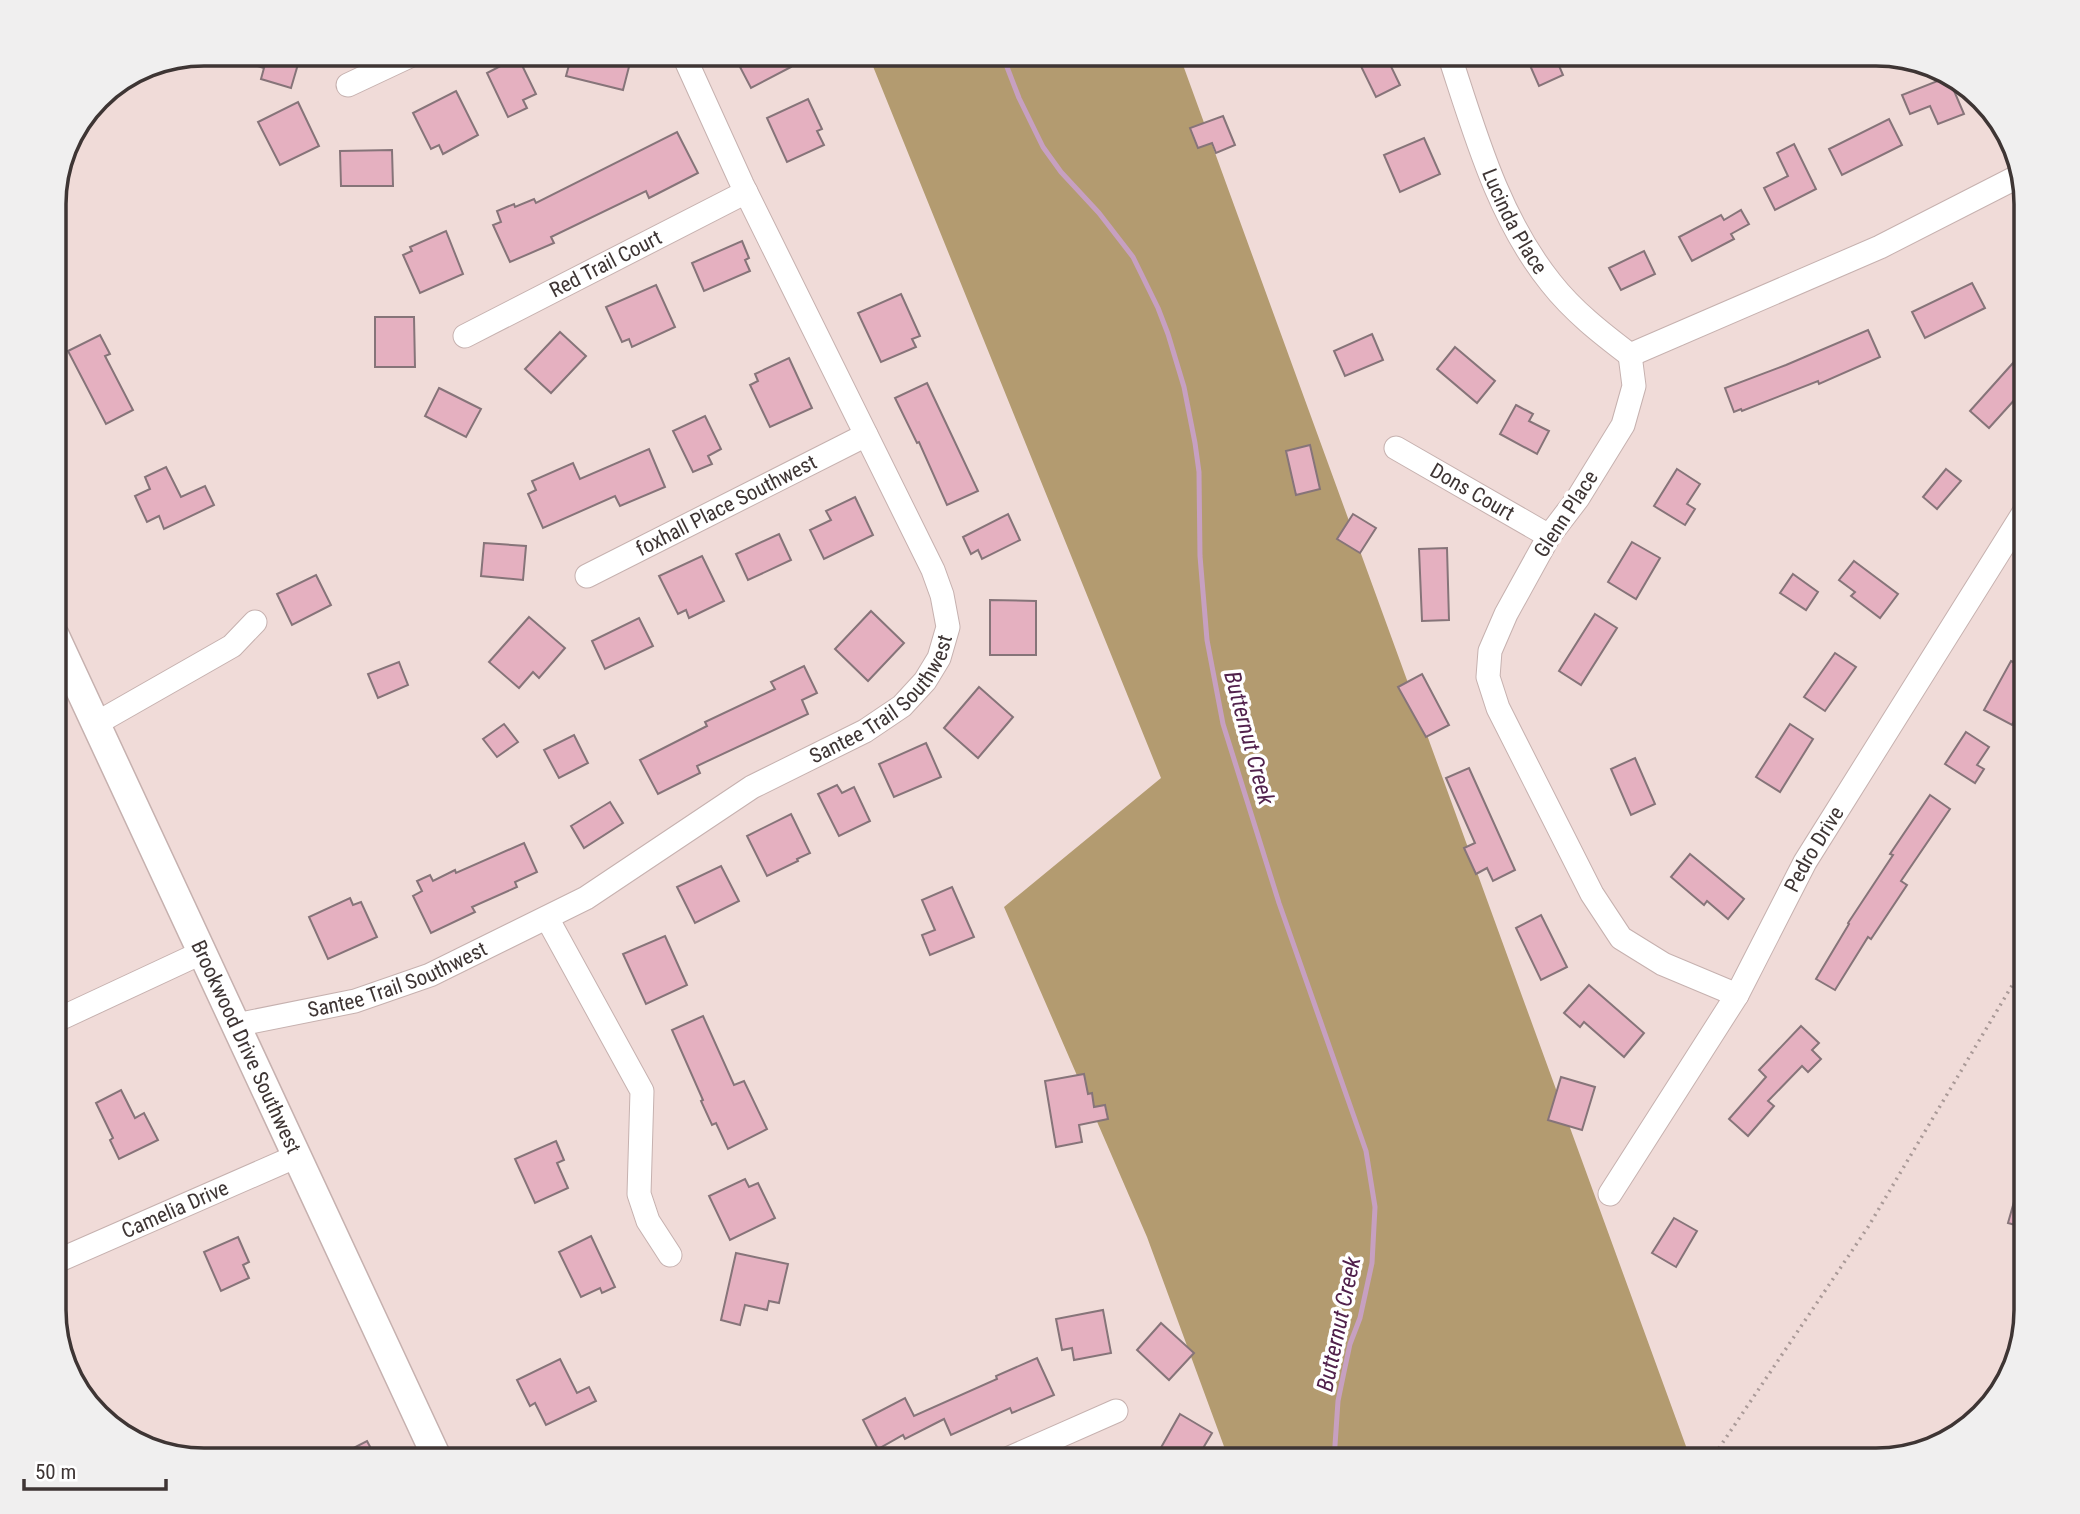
<svg xmlns="http://www.w3.org/2000/svg" width="2080" height="1514" font-family="'Roboto Condensed',sans-serif">
<rect width="100%" height="100%" fill="#f0dbd8"/>
<polygon fill="#b39b70" points="868,54 1179,54 1691,1460 1229,1460 1147,1237 1004,907 1161,778"/>
<g fill="none" stroke-linecap="round" stroke-linejoin="round">
<polyline stroke="#c7a0c1" stroke-width="5" points="1002,54 1019,98 1043,147 1061,172 1099,213 1133,257 1158,308 1168,334 1184,387 1195,443 1199,472 1200,556 1207,640 1223,724 1279,903 1366,1151 1375,1207 1372,1263 1360,1318 1350,1344 1344,1372 1338,1401 1334,1460"/>
</g>
<g fill="#e5b0c0" stroke="#867479" stroke-width="2">
<polygon points="232,54 301,54 291,88 261,79 264,68 231,58"/>
<polygon points="572,54 622,54 621,56 631,59 623,90 566,76"/>
<polygon points="744,54 785,54 791,67 751,88 740,67 748,63"/>
<polygon points="1355,54 1385,54 1400,85 1376,97"/>
<polygon points="1525,54 1554,54 1563,75 1539,86"/>
<polygon points="518,57 536,94 523,100 527,108 508,117 487,73"/>
<polygon points="1945,78 1949,79 1964,114 1938,124 1930,106 1910,114 1902,95"/>
<polygon points="456,91 478,135 443,154 439,145 431,149 413,113"/>
<polygon points="808,99 822,129 817,131 824,145 787,162 767,118"/>
<polygon points="298,102 319,146 280,165 258,122"/>
<polygon points="1223,116 1235,145 1216,153 1212,143 1198,148 1190,128"/>
<polygon points="1889,119 1902,145 1842,175 1829,149"/>
<polygon points="677,132 698,173 649,198 646,191 551,237 554,243 510,262 493,225 501,222 497,211 514,204 515,207 534,199 536,203"/>
<polygon points="1424,138 1440,174 1400,192 1384,155"/>
<polygon points="1794,144 1816,189 1775,210 1764,188 1788,176 1777,153"/>
<polygon points="392,150 393,186 341,186 340,151"/>
<polygon points="1741,210 1749,224 1731,234 1734,239 1692,261 1679,237 1721,215 1724,220"/>
<polygon points="446,231 463,274 420,293 403,255 412,251 410,247"/>
<polygon points="742,241 749,258 745,260 750,271 704,291 692,263"/>
<polygon points="1644,251 1655,274 1621,290 1609,268"/>
<polygon points="1972,283 1985,308 1925,338 1912,312"/>
<polygon points="656,285 675,327 632,347 629,339 622,342 606,307"/>
<polygon points="901,294 920,336 912,339 916,347 881,362 858,313"/>
<polygon points="375,317 414,317 415,367 375,367"/>
<polygon points="1868,330 1880,357 1819,384 1818,381 1742,411 1741,409 1734,412 1725,388 1786,365"/>
<polygon points="560,332 586,356 551,393 525,369"/>
<polygon points="1372,334 1383,360 1345,376 1334,351"/>
<polygon points="100,335 110,354 105,356 133,410 106,424 68,351"/>
<polygon points="1455,347 1495,381 1477,403 1437,369"/>
<polygon points="789,358 812,408 770,427 750,385 758,381 755,374"/>
<polygon points="2013,363 2026,374 2026,387 1989,428 1970,411"/>
<polygon points="927,383 978,491 947,505 919,442 917,443 895,398"/>
<polygon points="439,388 481,409 466,437 425,416"/>
<polygon points="1516,405 1533,414 1529,421 1549,431 1537,454 1500,434"/>
<polygon points="705,416 721,449 708,456 712,464 693,472 673,431"/>
<polygon points="1310,445 1320,489 1296,495 1286,451"/>
<polygon points="649,449 665,487 620,506 615,496 543,528 528,494 536,490 532,481 573,463 580,479"/>
<polygon points="166,467 181,497 205,486 214,505 164,529 159,516 147,522 135,496 150,489 145,477"/>
<polygon points="1677,469 1700,484 1687,504 1695,509 1685,525 1654,506"/>
<polygon points="1946,469 1961,481 1937,509 1923,497"/>
<polygon points="855,497 873,535 824,559 810,530 831,520 826,511"/>
<polygon points="1008,514 1020,540 982,559 978,550 971,554 963,537"/>
<polygon points="1353,514 1376,528 1360,553 1337,539"/>
<polygon points="779,534 791,560 748,580 736,554"/>
<polygon points="1632,542 1660,558 1636,599 1608,582"/>
<polygon points="484,543 526,546 523,580 481,576"/>
<polygon points="1447,548 1449,620 1422,621 1419,549"/>
<polygon points="702,556 724,601 689,618 686,610 678,614 659,576"/>
<polygon points="1854,561 1898,594 1880,618 1851,596 1855,592 1839,580"/>
<polygon points="1793,574 1818,592 1806,610 1780,593"/>
<polygon points="316,575 331,605 292,625 277,594"/>
<polygon points="990,600 1036,601 1036,655 990,655"/>
<polygon points="871,611 904,643 868,681 835,649"/>
<polygon points="1595,614 1617,628 1581,685 1559,671"/>
<polygon points="529,617 565,648 539,678 533,672 519,688 489,662"/>
<polygon points="639,618 653,646 605,669 592,641"/>
<polygon points="1835,653 1856,667 1825,711 1804,697"/>
<polygon points="2011,661 2026,669 2026,699 2012,725 1984,710"/>
<polygon points="399,662 408,685 378,698 368,674"/>
<polygon points="804,666 817,693 802,700 808,714 697,766 700,773 658,794 640,760 707,726 705,722 775,689 771,682"/>
<polygon points="1422,674 1449,725 1426,737 1398,687"/>
<polygon points="979,687 1013,717 978,758 944,728"/>
<polygon points="504,724 518,742 497,757 483,739"/>
<polygon points="1790,724 1813,739 1780,792 1756,777"/>
<polygon points="1966,732 1989,747 1977,765 1984,769 1975,783 1945,764"/>
<polygon points="574,735 588,763 559,778 544,750"/>
<polygon points="926,743 941,777 894,797 879,764"/>
<polygon points="1635,758 1655,804 1631,815 1611,769"/>
<polygon points="1469,768 1515,870 1493,881 1487,868 1476,874 1464,848 1475,843 1446,778"/>
<polygon points="837,785 842,793 854,787 870,821 839,836 818,794"/>
<polygon points="1930,795 1950,809 1901,881 1907,885 1871,939 1868,937 1835,990 1816,979 1849,924 1848,923 1893,855 1890,854"/>
<polygon points="610,802 623,823 584,848 571,826"/>
<polygon points="791,814 810,853 797,859 798,861 767,876 747,836"/>
<polygon points="524,843 537,872 515,882 517,887 472,907 475,912 431,933 413,896 422,891 417,881 430,875 433,881 455,870 456,873"/>
<polygon points="1690,854 1744,899 1728,919 1707,901 1704,905 1671,877"/>
<polygon points="721,866 739,901 695,923 677,887"/>
<polygon points="952,887 974,937 930,955 922,935 935,930 922,900"/>
<polygon points="350,898 353,905 361,902 377,937 328,959 309,917"/>
<polygon points="1541,915 1567,967 1541,980 1516,928"/>
<polygon points="665,936 687,985 646,1004 623,954"/>
<polygon points="1589,985 1644,1033 1624,1057 1584,1022 1580,1027 1564,1013"/>
<polygon points="703,1016 734,1085 744,1081 767,1129 728,1149 716,1123 712,1125 701,1101 703,1100 672,1030"/>
<polygon points="1801,1026 1819,1043 1812,1050 1821,1059 1808,1072 1802,1066 1768,1101 1774,1106 1748,1136 1729,1119 1766,1077 1759,1070"/>
<polygon points="1084,1074 1088,1094 1092,1093 1094,1107 1105,1105 1108,1119 1079,1125 1082,1142 1056,1147 1045,1081"/>
<polygon points="1561,1077 1595,1087 1582,1130 1548,1120"/>
<polygon points="121,1090 135,1118 144,1113 158,1140 119,1159 110,1140 113,1138 96,1103"/>
<polygon points="556,1141 564,1160 557,1163 568,1188 535,1203 515,1159"/>
<polygon points="2021,1177 2026,1178 2026,1228 2008,1223"/>
<polygon points="745,1179 749,1187 758,1183 775,1218 730,1240 709,1196"/>
<polygon points="1674,1218 1697,1231 1676,1267 1652,1253"/>
<polygon points="591,1236 615,1287 602,1293 600,1288 581,1297 559,1252"/>
<polygon points="238,1237 249,1262 243,1265 249,1278 221,1291 204,1252"/>
<polygon points="736,1253 788,1264 779,1303 769,1301 767,1310 745,1305 740,1325 721,1320"/>
<polygon points="1103,1310 1111,1353 1074,1360 1072,1348 1062,1350 1056,1319"/>
<polygon points="1161,1323 1194,1353 1169,1380 1137,1350"/>
<polygon points="1037,1358 1054,1395 1012,1413 1010,1408 951,1435 944,1419 905,1439 903,1435 878,1449 863,1420 905,1398 914,1416 997,1379 996,1376"/>
<polygon points="560,1359 577,1393 589,1387 596,1401 546,1425 535,1403 530,1406 517,1380"/>
<polygon points="1180,1414 1212,1433 1196,1460 1154,1460"/>
<polygon points="367,1441 377,1460 330,1460"/>
</g>
<g fill="none" stroke-linecap="round" stroke-linejoin="round">
<defs>
<g id="minor">
<path id="s1" d="M1449,54c26,79 49,163 102,229 22,28 50,50 79,72"/>
<polyline points="348,85 414,54"/>
<path id="s2" d="M465,336l281,-144"/>
<polyline points="1630,355 1634,386 1623,425 1578,498 1549,536 1506,614 1490,651 1488,677 1498,708 1592,894 1621,938 1663,964 1737,995"/>
<polyline points="1630,355 1880,247 2019,176"/>
<path id="s3" d="M1396,448l153,88"/>
<path id="s4" d="M587,576l279,-141"/>
<polyline points="97,723 232,646 255,622"/>
<polyline points="547,918 642,1091 639,1194 648,1221 670,1255"/>
<polyline points="55,1021 203,952"/>
<path id="s5" d="M236,1025l119,-24 75,-26 156,-77 166,-111 113,-56 37,-25 23,-25 14,-23 9,-31 -6,-32 -9,-25 -191,-386 -59,-130"/>
<path id="s6" d="M1610,1194l127,-199 68,-133 221,-353"/>
<path id="s7" d="M55,1262l242,-106"/>
<polyline points="1005,1460 1116,1411"/>
</g>
<g id="tertiary">
<path id="s8" d="M55,636l383,824"/>
</g>
</defs>
<use href="#minor" stroke="#c6b1af" stroke-width="25"/>
<use href="#tertiary" stroke="#c6b1af" stroke-width="31"/>
<polyline stroke="#a99997" stroke-width="3.5" stroke-dasharray="2 5" stroke-linecap="butt" points="1711,1460 1868,1227 2026,962"/>
<use href="#minor" stroke="#fff" stroke-width="23"/>
<use href="#tertiary" stroke="#fff" stroke-width="28"/>
</g>
<g text-anchor="middle" dominant-baseline="central" stroke-width="7" stroke-linejoin="round" paint-order="stroke">
<g font-size="21" fill="#3e3534" stroke="#fff">
<text stroke="none"><textPath href="#s1" startOffset="180">Lucinda Place</textPath></text>
<text stroke="none"><textPath href="#s2" startOffset="158">Red Trail Court</textPath></text>
<text stroke="none"><textPath href="#s3" startOffset="88">Dons Court</textPath></text>
<text stroke="none"><textPath href="#s4" startOffset="156">foxhall Place Southwest</textPath></text>
<text transform="translate(1566 514) rotate(-57)">Glenn Place</text>
<text stroke="none"><textPath href="#s5" startOffset="735">Santee Trail Southwest</textPath></text>
<text stroke="none"><textPath href="#s6" startOffset="401">Pedro Drive</textPath></text>
<text stroke="none"><textPath href="#s5" startOffset="168">Santee Trail Southwest</textPath></text>
<text stroke="none"><textPath href="#s8" startOffset="453">Brookwood Drive Southwest</textPath></text>
<text stroke="none"><textPath href="#s7" startOffset="131">Camelia Drive</textPath></text>
</g>
<g font-size="23" font-style="italic" fill="#51214c" stroke="#fff">
<text transform="translate(1249 738) rotate(75)">Butternut Creek</text>
<text transform="translate(1339 1324) rotate(-78)">Butternut Creek</text>
</g>
</g>
<path d="M0 0H2080V1514H0ZM204 66H1876A138 138 0 0 1 2014 204V1310A138 138 0 0 1 1876 1448H204A138 138 0 0 1 66 1310V204A138 138 0 0 1 204 66Z" fill="#f0efef" fill-rule="evenodd"/>
<path fill="none" stroke="#3e3534" stroke-width="3.5" d="M204 66H1876A138 138 0 0 1 2014 204V1310A138 138 0 0 1 1876 1448H204A138 138 0 0 1 66 1310V204A138 138 0 0 1 204 66Z"/>
<path d="M24 1479v10h142v-10" fill="none" stroke="#3e3534" stroke-width="3.5"/>
<text x="35" y="1479" font-size="21" fill="#3e3534" stroke="#ffffff" stroke-width="5" paint-order="stroke">50 m</text>
</svg>
